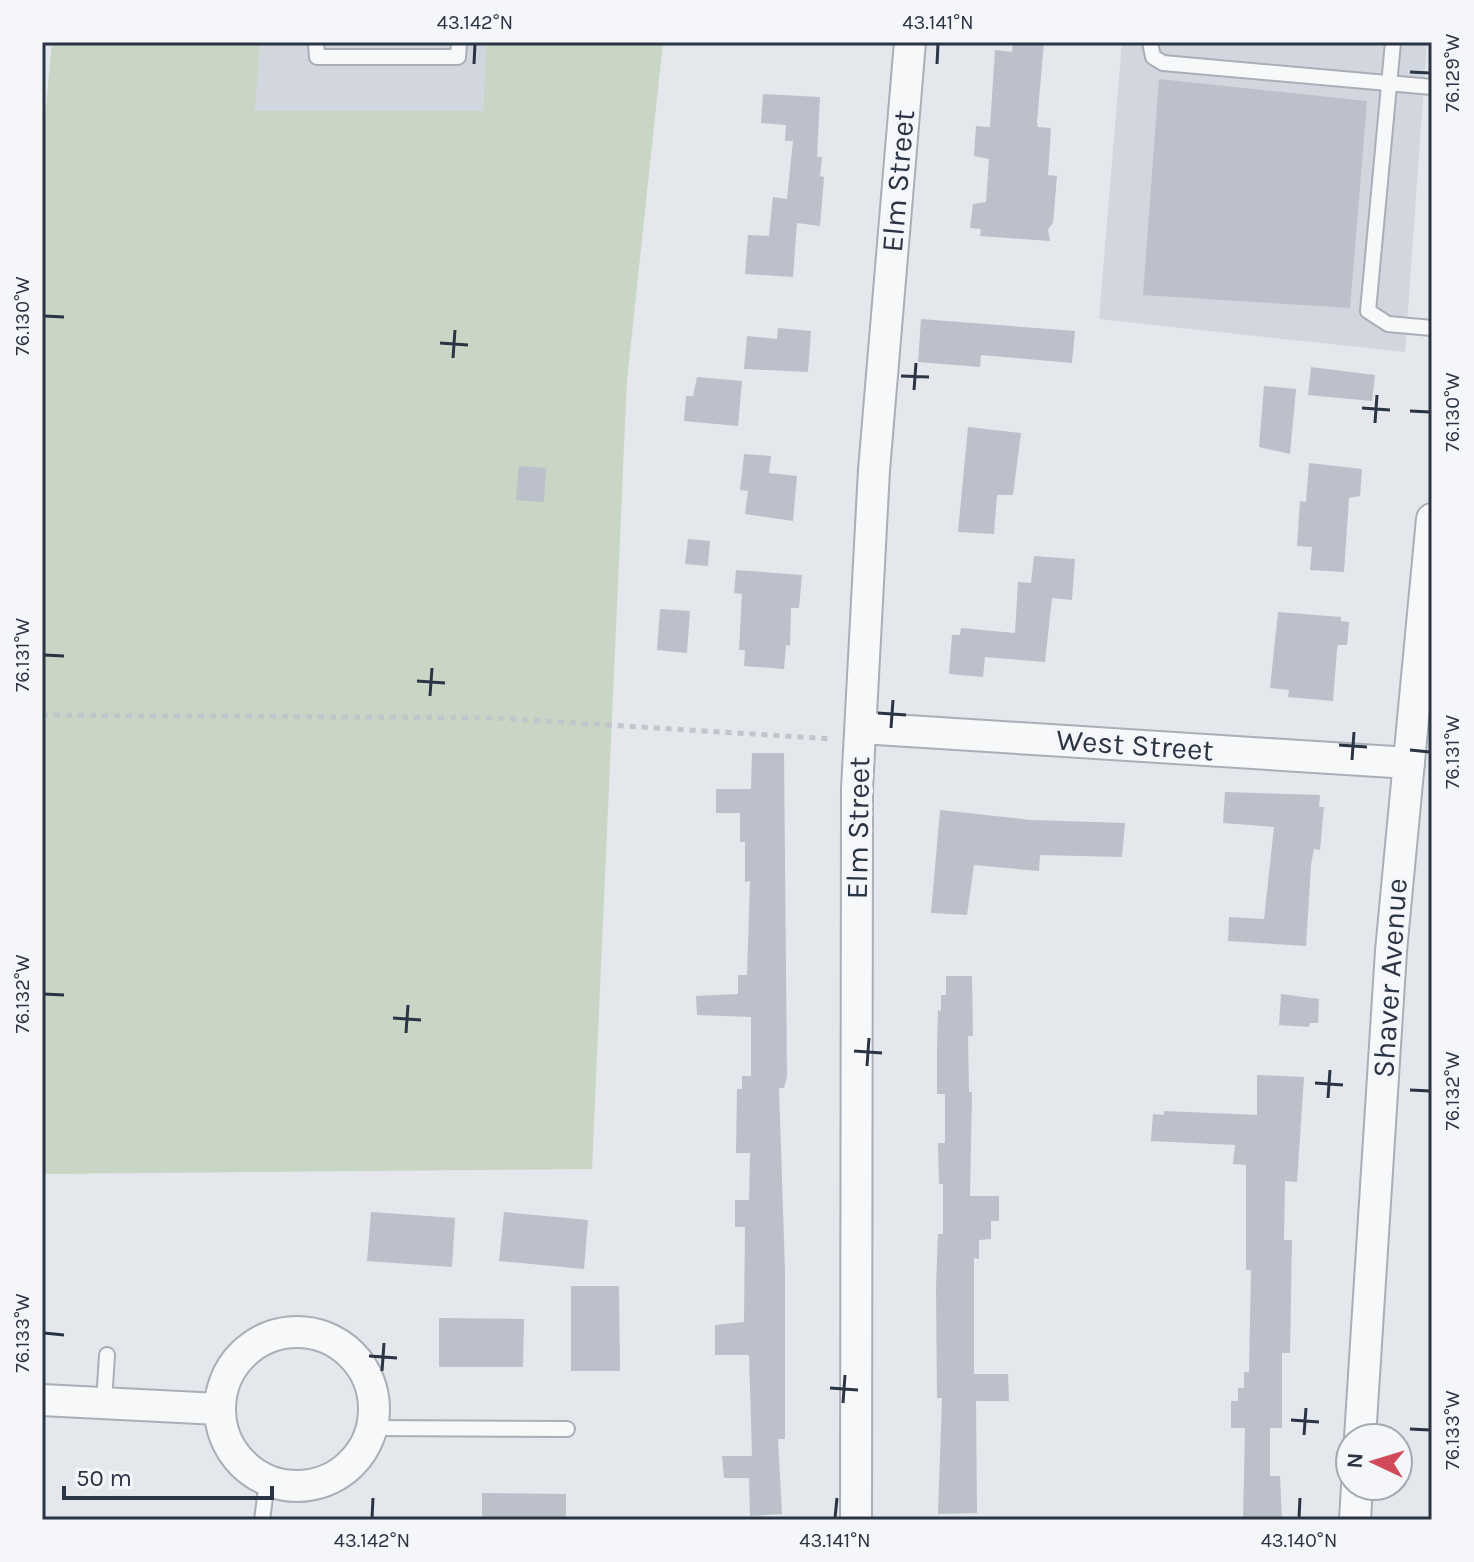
<svg xmlns="http://www.w3.org/2000/svg" width="1474" height="1562" font-family="Karla,sans-serif">
<rect width="100%" height="100%" fill="#e4e7ec"/>
<g fill="#d2d6de">
<polygon points="260,42 486,42 483,111 255,111"/>
<polygon points="1122,42 1427,42 1405,352 1099,319"/>
</g>
<polygon fill="#c9d6c5" points="52,42 260,42 255,111 483,111 486,42 663,42 627,380 592,1169 42,1174 42,147"/>
<g fill="#bbc0ca">
<polygon points="1013,42 1044,42 1037,122 1038,127 1051,128 1048,175 1057,176 1053,223 1048,229 1050,241 980,236 981,229 970,228 973,204 986,202 989,159 974,156 976,126 990,127 995,50 1012,52"/>
<polygon points="1159,79 1367,101 1350,308 1143,295"/>
<polygon points="763,94 820,97 817,157 822,157 820,176 824,177 820,226 797,223 793,277 745,274 748,235 769,236 773,197 787,199 793,141 785,141 786,125 761,123"/>
<polygon points="921,319 1075,331 1072,363 981,355 980,367 918,362"/>
<polygon points="778,328 811,331 808,372 744,369 747,336 777,339"/>
<polygon points="1311,367 1375,375 1372,401 1308,395"/>
<polygon points="697,377 742,381 738,426 684,421 686,396 693,396"/>
<polygon points="1264,386 1296,389 1290,454 1259,447"/>
<polygon points="968,427 1021,433 1013,495 997,495 994,534 958,532"/>
<polygon points="744,454 771,456 769,473 797,476 793,521 745,514 748,491 740,490"/>
<polygon points="1309,463 1362,469 1360,496 1349,498 1344,572 1310,570 1312,547 1297,546 1300,501 1306,502"/>
<polygon points="519,466 546,468 544,502 516,500"/>
<polygon points="688,539 710,541 708,566 685,564"/>
<polygon points="1034,556 1075,559 1072,600 1052,598 1045,662 985,657 983,677 949,674 952,635 960,635 961,628 1015,633 1018,582 1031,583"/>
<polygon points="736,570 802,575 799,608 791,608 790,646 786,645 784,669 744,666 745,650 739,650 742,594 734,593"/>
<polygon points="660,609 690,611 687,653 657,650"/>
<polygon points="1278,612 1341,617 1341,621 1349,622 1347,645 1338,645 1337,649 1333,701 1288,697 1289,690 1270,688"/>
<polygon points="752,753 784,753 787,1077 784,1088 779,1088 785,1271 785,1439 778,1439 782,1514 750,1516 749,1478 724,1478 722,1456 752,1456 749,1355 715,1355 715,1325 744,1322 745,1227 735,1227 735,1200 749,1200 750,1153 736,1153 737,1089 742,1089 742,1076 751,1076 751,1017 697,1015 696,996 738,994 738,975 747,975 750,881 745,882 745,842 740,842 740,813 716,813 716,789 751,789"/>
<polygon points="1225,792 1320,795 1319,807 1324,807 1320,850 1314,849 1311,865 1306,946 1228,941 1229,917 1264,919 1274,827 1223,823"/>
<polygon points="940,810 1031,820 1125,823 1122,857 1040,855 1039,871 974,865 967,915 931,913"/>
<polygon points="946,976 972,976 973,1036 968,1036 969,1092 972,1092 970,1196 999,1196 999,1221 991,1221 991,1239 979,1240 979,1259 974,1258 974,1374 1008,1374 1009,1401 976,1401 977,1513 938,1514 942,1398 937,1398 936,1287 938,1234 943,1234 943,1184 939,1184 938,1143 945,1143 945,1094 937,1094 937,1052 938,1010 941,1011 941,995 946,995"/>
<polygon points="1281,994 1319,999 1318,1023 1310,1023 1309,1027 1279,1025"/>
<polygon points="1257,1075 1304,1077 1297,1182 1285,1181 1284,1240 1292,1240 1290,1353 1282,1353 1282,1428 1270,1428 1270,1476 1280,1476 1282,1520 1243,1520 1245,1428 1231,1428 1231,1401 1238,1401 1238,1388 1244,1388 1244,1372 1249,1372 1251,1270 1246,1270 1246,1165 1233,1164 1235,1145 1151,1141 1153,1114 1164,1115 1164,1111 1257,1115"/>
<polygon points="371,1212 455,1218 452,1267 367,1261"/>
<polygon points="504,1212 588,1220 584,1269 499,1261"/>
<polygon points="571,1286 619,1286 620,1371 571,1371"/>
<polygon points="439,1318 524,1319 523,1367 439,1367"/>
<polygon points="482,1493 566,1494 566,1520 482,1520"/>
</g>
<g fill="none" stroke-linecap="round" stroke-linejoin="round">
<defs>
<g id="service">
<polyline points="316,42 317,57 458,57 459,42"/>
<polyline points="1150,42 1153,57 1163,63 1432,87"/>
<polyline points="1393,42 1368,311 1388,324 1432,328"/>
<polyline points="104,1403 107,1355"/>
<polyline points="371,1428 567,1429"/>
<polyline points="262,1520 267,1482"/>
</g>
<g id="minor">
<polyline points="861,728 1409,763"/>
<circle cx="297" cy="1409" r="77"/>
<polyline points="42,1400 219,1409"/>
<polyline points="1360,1438 1391,951 1432,519"/>
<polyline points="856,1520 857,789 874,470 910,42"/>
<polyline points="1355,1520 1357,1486"/>
</g>
</defs>
<use href="#service" stroke="#a9aeb7" stroke-width="18"/>
<use href="#minor" stroke="#a9aeb7" stroke-width="34"/>
<polyline stroke="#c2c5cb" stroke-width="5" stroke-dasharray="6 6" stroke-linecap="butt" points="42,715 497,718 832,739"/>
<use href="#service" stroke="#f7f8fa" stroke-width="14"/>
<use href="#minor" stroke="#f7f8fa" stroke-width="30"/>
</g>
<path fill="none" stroke="#2b3445" stroke-width="3" d="M474,64l1,-20M937,64l1,-20M1410,72l20,1M44,316l20,1M440,343l28,2M453,358l2,-28M901,376l28,1M914,390l2,-27M1362,408l28,2M1410,411l20,1M1375,423l2,-28M44,655l20,1M417,681l28,2M430,696l2,-28M878,713l28,2M891,728l2,-28M1339,745l28,2M1410,750l20,2M1352,760l2,-28M44,994l20,1M393,1018l28,2M406,1033l2,-28M854,1051l28,2M867,1066l2,-28M1315,1083l28,2M1410,1090l20,1M1328,1098l2,-28M44,1333l20,2M369,1356l28,2M382,1371l2,-28M830,1388l28,2M843,1403l2,-28M1291,1420l28,2M1410,1429l20,1M1304,1435l2,-27M372,1518l1,-20M835,1518l2,-20M1299,1518l1,-20"/>
<g text-anchor="middle" dominant-baseline="central" stroke-width="8" stroke-linejoin="round" paint-order="stroke">
<g font-size="30" fill="#2b3445" stroke="#f4f6f9">
<text transform="translate(898 181) rotate(-85)">Elm Street</text>
<text transform="translate(1135 745) rotate(4)">West Street</text>
<text transform="translate(858 828) rotate(-89)">Elm Street</text>
<text transform="translate(1390 978) rotate(-86)">Shaver Avenue</text>
</g>
</g>
<rect width="1474" height="1562" fill="none" stroke="#f4f6f9" stroke-width="88"/>
<g transform="translate(1374 1462) rotate(274)"><circle r="38" fill="#f4f6f9" stroke="#a4a8b1" stroke-width="2"/>
<path d="M0-6L14 30L0 20L-14 30Z" fill="#d1495b"/>
<text y="-12" font-size="22" font-weight="bold" text-anchor="middle" fill="#2b3445">N</text>
</g>
<path d="M64 1486v12h208v-12" fill="none" stroke="#2b3445" stroke-width="4"/>
<text x="76" y="1486" font-size="24" fill="#2b3445" stroke="#f4f6f9" stroke-width="6" paint-order="stroke">50 m</text>
<rect x="44" y="44" width="1386" height="1474" fill="none" stroke="#2b3445" stroke-width="3"/>
<g font-size="20" text-anchor="middle" fill="#2b3445">
<text x="475" y="29">43.142°N</text>
<text x="938" y="29">43.141°N</text>
<text transform="translate(1452 73) rotate(-90)" y="7">76.129°W</text>
<text transform="translate(22 316) rotate(-90)" y="7">76.130°W</text>
<text transform="translate(1452 412) rotate(-90)" y="7">76.130°W</text>
<text transform="translate(22 655) rotate(-90)" y="7">76.131°W</text>
<text transform="translate(1452 752) rotate(-90)" y="7">76.131°W</text>
<text transform="translate(22 994) rotate(-90)" y="7">76.132°W</text>
<text transform="translate(1452 1091) rotate(-90)" y="7">76.132°W</text>
<text transform="translate(22 1333) rotate(-90)" y="7">76.133°W</text>
<text transform="translate(1452 1430) rotate(-90)" y="7">76.133°W</text>
<text x="372" y="1547">43.142°N</text>
<text x="835" y="1547">43.141°N</text>
<text x="1299" y="1547">43.140°N</text>
</g>
</svg>
